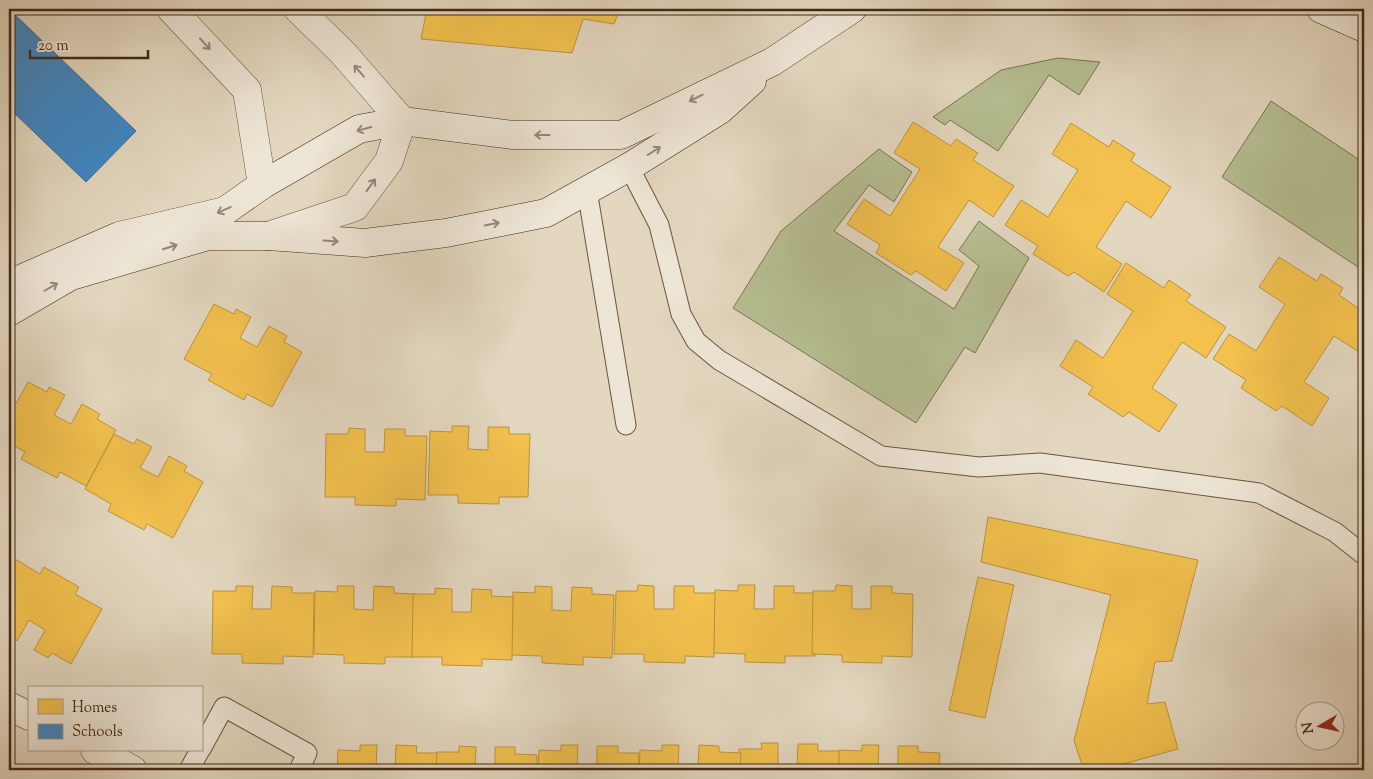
<svg xmlns="http://www.w3.org/2000/svg" width="1373" height="779" font-family="'Sorts Mill Goudy',serif">
<rect width="100%" height="100%" fill="#e3d7bf"/>
<filter id="stains"><feTurbulence type="fractalNoise" baseFrequency=".004" numOctaves="4"/><feColorMatrix values="0 0 0 0 .2 0 0 0 0 .09 0 0 0 0 .02 0 0 0 .5 -.17"/></filter>
<radialGradient id="worn" r=".72"><stop offset=".6" stop-color="#630" stop-opacity="0"/><stop offset="1" stop-color="#630" stop-opacity=".3"/></radialGradient>
<g fill="#b5be91" stroke="#7c7354">
<polygon points="1058,58 1100,62 1079,95 1049,75 998,151 950,120 945,125 933,117 1001,70"/>
<polygon points="1271,101 1364,163 1364,271 1222,177"/>
<polygon points="879,149 912,172 894,202 869,185 834,231 954,309 979,266 959,250 979,221 1029,258 975,353 965,347 916,423 733,308 781,231"/>
</g>
<g fill="#f2c14e" stroke="#be933d">
<polygon points="427,9 620,9 614,24 583,19 572,53 421,39"/>
<polygon points="632,9 655,9 654,13"/>
<polygon points="913,122 951,146 956,139 978,153 973,160 1014,186 993,217 969,200 938,247 964,263 946,291 916,271 911,275 876,253 880,245 847,224 864,199 890,216 920,169 894,153"/>
<polygon points="1071,123 1109,147 1113,140 1135,154 1131,161 1171,187 1151,218 1126,201 1096,247 1122,264 1104,292 1074,272 1068,276 1033,254 1038,246 1005,225 1021,200 1048,217 1078,170 1052,154"/>
<polygon points="1279,257 1317,281 1321,274 1343,288 1339,295 1364,312 1364,343 1359,352 1334,336 1304,382 1329,398 1312,426 1282,406 1276,411 1241,388 1246,380 1213,359 1229,334 1256,351 1285,304 1259,287"/>
<polygon points="1126,263 1164,288 1169,280 1191,295 1186,301 1226,327 1206,358 1182,342 1152,388 1177,405 1159,432 1129,412 1123,417 1088,394 1093,387 1060,366 1076,340 1103,358 1133,311 1107,294"/>
<polygon points="214,304 234,314 236,309 251,317 240,338 257,347 269,326 287,336 284,342 302,352 272,407 247,394 244,400 208,380 212,374 184,359"/>
<polygon points="28,382 47,392 49,387 65,395 54,415 71,424 82,404 100,414 97,419 116,430 86,486 60,472 57,478 21,459 25,452 9,443 9,416"/>
<polygon points="452,426 469,426 468,449 488,450 488,427 509,427 509,434 530,434 528,497 499,497 499,504 458,503 458,495 428,495 430,431 452,432"/>
<polygon points="349,428 365,429 365,452 384,452 385,429 405,429 405,436 427,436 425,500 396,499 396,506 355,505 355,497 325,497 326,434 348,434"/>
<polygon points="114,434 134,444 137,439 152,447 140,468 158,477 169,456 187,466 184,471 203,482 173,538 147,524 144,530 108,511 111,504 85,489"/>
<polygon points="988,517 1198,560 1172,661 1155,662 1147,704 1165,702 1178,749 1102,770 1084,770 1074,741 1111,595 981,562"/>
<polygon points="15,559 40,574 44,567 79,587 75,594 102,609 71,664 52,653 48,658 34,650 45,630 29,620 17,641 9,636 9,570"/>
<polygon points="978,577 1014,585 985,718 949,710"/>
<polygon points="638,585 654,586 654,609 674,609 674,586 694,586 694,593 716,593 714,657 685,656 685,663 644,662 644,654 614,654 616,591 637,591"/>
<polygon points="738,585 755,585 754,609 774,609 774,586 794,586 794,593 816,593 815,656 785,656 785,663 745,662 745,654 714,653 715,590 738,591"/>
<polygon points="836,585 852,586 852,609 871,609 871,586 892,586 892,593 913,594 912,657 882,656 882,663 842,662 842,655 812,654 813,591 835,591"/>
<polygon points="236,586 253,586 252,609 271,609 272,586 292,587 292,593 314,593 313,657 283,656 283,664 242,663 242,654 212,654 213,591 236,591"/>
<polygon points="337,586 354,586 354,609 373,610 374,586 394,587 394,593 416,594 414,657 385,657 385,664 344,663 344,655 314,654 315,591 338,592"/>
<polygon points="535,586 552,587 552,610 571,611 572,587 592,588 592,594 614,595 612,658 583,657 583,665 542,663 542,656 511,655 513,592 535,593"/>
<polygon points="435,588 452,589 452,612 471,612 472,589 492,590 491,596 513,597 512,660 482,659 482,666 442,665 442,657 412,657 413,594 435,594"/>
<polygon points="761,743 778,743 778,767 797,767 798,744 818,744 818,751 840,751 839,770 739,770 739,749 762,749"/>
<polygon points="360,745 377,745 376,768 395,769 396,745 417,746 416,753 438,753 438,770 337,770 338,750 360,751"/>
<polygon points="561,745 578,745 577,769 597,769 597,746 618,746 618,753 639,753 639,770 538,770 539,750 561,751"/>
<polygon points="662,745 679,745 678,768 698,769 699,745 719,746 719,752 741,753 740,770 639,770 640,750 662,751"/>
<polygon points="862,745 879,745 878,769 898,769 898,746 918,746 918,752 940,753 939,770 839,770 839,750 862,751"/>
<polygon points="459,746 476,747 475,770 495,770 495,747 515,747 515,754 537,755 537,770 436,770 437,752 459,752"/>
</g>
<polygon fill="#3f88c5" stroke="#406b90" points="9,9 136,131 86,182 9,108"/>
<g fill="none" stroke-linecap="round" stroke-linejoin="round">
<defs>
<g id="lane">
<polyline points="629,167 659,225 681,314 696,341 719,360 881,456 979,467 1040,463 1259,493 1335,532 1364,555"/>
<polyline points="587,190 626,425"/>
<polyline points="201,749 224,707 307,753 299,770"/>
<polyline points="189,770 200,750"/>
</g>
<g id="street">
<polyline points="171,9 247,90 262,185"/>
<polyline points="268,236 355,207 389,161 402,121 343,53 298,9"/>
</g>
<g id="secondary">
<polyline points="1321,9 1364,28"/>
<polyline points="9,284 119,236 225,211 262,185 359,129 402,121 513,135 621,135 772,62 852,9"/>
<polyline points="9,312 71,276 208,236 268,236 365,243 446,233 546,213 629,167 720,110 752,81"/>
<polyline points="9,706 29,716"/>
<polyline points="95,750 133,770"/>
</g>
</defs>
<use href="#lane" stroke="#6b5440" stroke-width="21"/>
<use href="#street" stroke="#6b5440" stroke-width="29"/>
<use href="#secondary" stroke="#432816" stroke-width="29"/>
<use href="#lane" stroke="#ede5d5" stroke-width="19"/>
<use href="#street" stroke="#ede5d5" stroke-width="28"/>
<use href="#secondary" stroke="#ede5d5" stroke-width="28"/>
</g>
<defs><path id="oneway-shaft" d="M-6 0H5M1.5-3L5.5 0L1.5 3" fill="none" stroke-width="1.6" stroke-linecap="round" stroke-linejoin="round" transform="scale(1.25)"/></defs>
<g stroke="#988676">
<use href="#oneway-shaft" transform="translate(205 44) rotate(48)"/>
<use href="#oneway-shaft" transform="translate(359 71) rotate(-131)"/>
<use href="#oneway-shaft" transform="translate(696 98) rotate(154)"/>
<use href="#oneway-shaft" transform="translate(364 129) rotate(165)"/>
<use href="#oneway-shaft" transform="translate(542 135) rotate(180)"/>
<use href="#oneway-shaft" transform="translate(654 151) rotate(-32)"/>
<use href="#oneway-shaft" transform="translate(371 185) rotate(-54)"/>
<use href="#oneway-shaft" transform="translate(224 210) rotate(156)"/>
<use href="#oneway-shaft" transform="translate(492 224) rotate(-11)"/>
<use href="#oneway-shaft" transform="translate(331 241) rotate(4)"/>
<use href="#oneway-shaft" transform="translate(170 247) rotate(-17)"/>
<use href="#oneway-shaft" transform="translate(51 287) rotate(-30)"/>
</g>
<rect width="1373" height="779" fill="none" stroke="#e3d7bf" stroke-width="30"/>
<rect x="10" y="10" width="1353" height="759" fill="none" stroke="#432816" stroke-width="2.5"/>
<rect x="15" y="15" width="1343" height="749" fill="none" stroke="#432816"/>
<rect x="28" y="686" width="175" height="65" fill="#ede5d5" stroke="#a99989"/>
<rect x="38" y="699" width="25" height="15" fill="#f2c14e" stroke="#a99989"/>
<text x="72" y="712" font-size="15" fill="#432816">Homes</text>
<rect x="38" y="724" width="25" height="15" fill="#3f88c5" stroke="#a99989"/>
<text x="72" y="736" font-size="15" fill="#432816">Schools</text>
<g transform="translate(1320 726) rotate(261)"><circle r="24" fill="#ede5d5" stroke="#a99989"/>
<path d="M0-4L9 19L0 12L-9 19Z" fill="#8f2418"/>
<text y="-8" font-size="14" font-weight="bold" text-anchor="middle" fill="#432816">N</text>
</g>
<path d="M30 50v8h118v-8" fill="none" stroke="#432816" stroke-width="2.5"/>
<text x="38" y="50" font-size="15" fill="#432816" stroke="#ede5d5" stroke-width="4" paint-order="stroke">20 m</text>
<rect width="100%" height="100%" filter="url(#stains)"/>
<rect width="100%" height="100%" fill="url(#worn)"/>
</svg>
